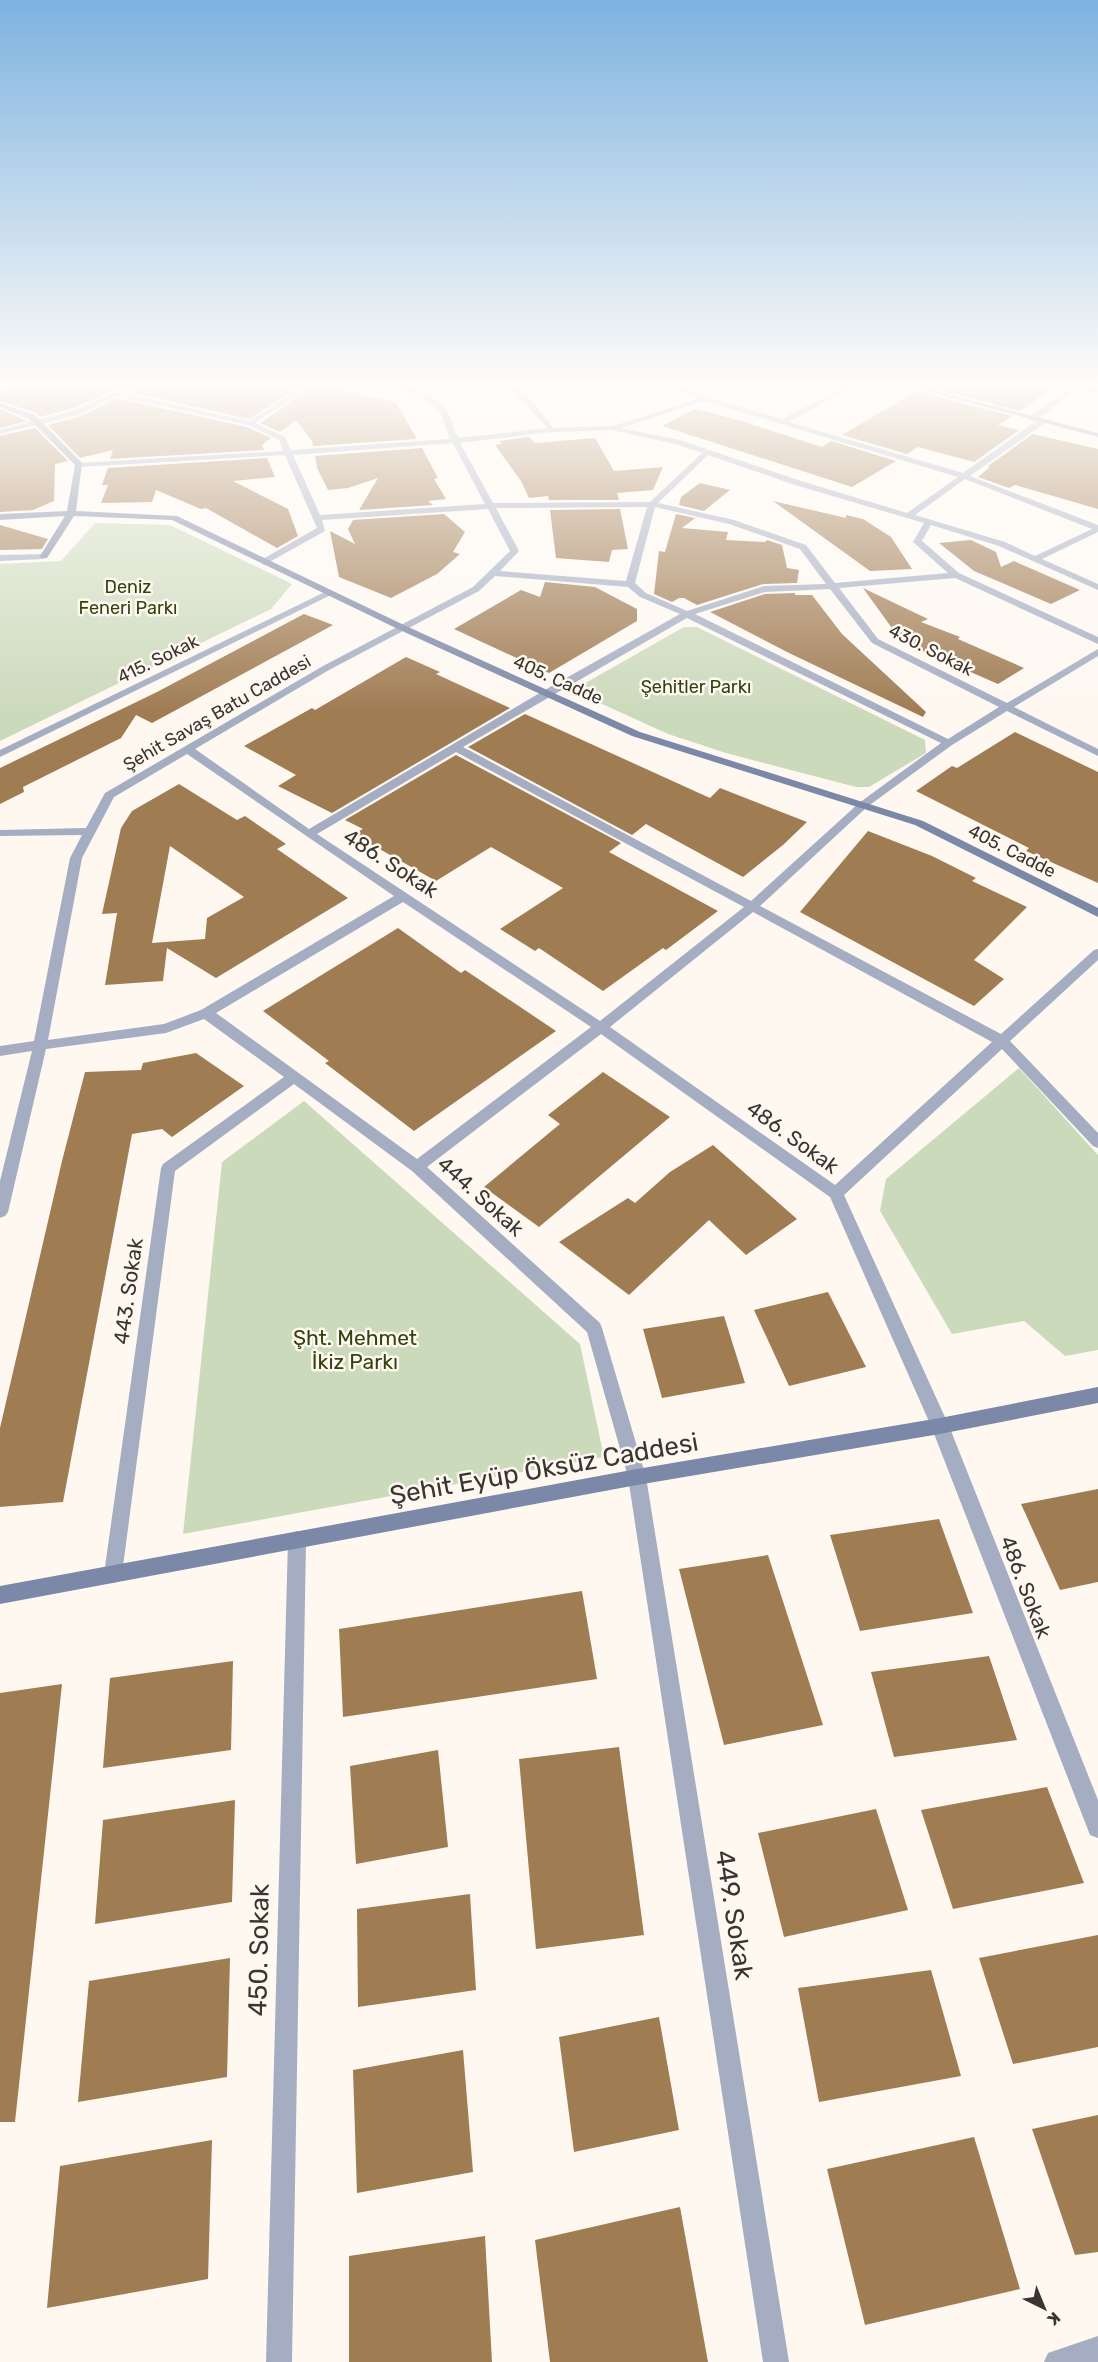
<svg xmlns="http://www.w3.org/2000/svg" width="1098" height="2362" font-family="Rubik,sans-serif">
<rect width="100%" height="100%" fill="#fef8f1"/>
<g fill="#ccdabc">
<polygon points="95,523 170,525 292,584 271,609 0,741 0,564 61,561"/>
<polygon points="684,627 697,627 925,740 926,753 869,787 856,787 726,753 668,734 578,693 580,686"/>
<polygon points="1019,1068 1098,1155 1098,1350 1065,1356 1024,1321 952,1334 880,1211 886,1179"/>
<polygon points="304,1101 580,1344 604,1457 183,1534 222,1162"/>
</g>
<g fill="#a07c53" fill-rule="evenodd">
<polygon points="20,383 36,383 64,389 77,383 129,383 74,408 40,417 36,413 0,401 0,392"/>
<polygon points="145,383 169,383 201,390 213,383 305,383 249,419 130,392"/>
<polygon points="318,383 396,403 417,439 313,446 312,441 296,420 280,432 260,423"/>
<polygon points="930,383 1056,383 1043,390 1049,391 1020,411 925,386"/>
<polygon points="916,391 1012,416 998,425 1019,430 974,462 918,447 907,454 842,435"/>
<polygon points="116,398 247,427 271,438 262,445 264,450 110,459 113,450 80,458 48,425 82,416"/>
<polygon points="0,409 27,421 0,428"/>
<polygon points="695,409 735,419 822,447 831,441 896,461 852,487 662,426"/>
<polygon points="35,428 68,461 55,464 54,501 33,510 0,512 0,436"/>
<polygon points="1033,434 1098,449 1098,509 1015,485 1009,488 978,477 990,467 988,466"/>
<polygon points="529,437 535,443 595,438 614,471 663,467 653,490 617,493 619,500 549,500 548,496 529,498 521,481 495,445 502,444 499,441"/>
<polygon points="422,448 438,478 434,479 446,499 428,501 433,505 359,510 378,478 348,488 328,490 317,468 315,456"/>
<polygon points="267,458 275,477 233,481 288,509 298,536 277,548 206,508 201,509 156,490 152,502 101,503 108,485 102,485 108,468"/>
<polygon points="700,483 730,490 704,511 679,505 681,497"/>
<polygon points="773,501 846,518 846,515 863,519 891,537 912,569 870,571"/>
<polygon points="620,509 628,549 612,550 609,562 556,558 550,510"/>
<polygon points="444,514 465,532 453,552 460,554 437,574 391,598 339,577 330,531 355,544 348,529 353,520"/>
<polygon points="676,514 695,518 682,528 728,532 726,540 765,542 767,540 782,545 787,568 799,570 797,583 763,584 697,605 684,598 679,598 672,602 654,594 659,551 665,552"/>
<polygon points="0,525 48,539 42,549 0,550"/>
<polygon points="971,540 996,552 1001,567 1014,561 1080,590 1051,604 974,571 939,543"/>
<polygon points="545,582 595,587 637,609 637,621 549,673 454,629 521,590 540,597"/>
<polygon points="863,588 928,619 921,622 960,637 958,639 1024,668 998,684 902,642"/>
<polygon points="795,593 795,595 812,595 842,634 926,712 923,717 789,653 710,612 765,594"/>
<polygon points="304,614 333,625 152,723 136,715 121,738 23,787 24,792 0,804 0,768 157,692"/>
<polygon points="406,657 440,672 436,674 510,708 332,813 278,786 296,775 244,746 312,708 315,710"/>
<polygon points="525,714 710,798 720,788 807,822 783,845 743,877 646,824 632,835 468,747"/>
<polygon points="1015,732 1098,772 1098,883 1026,851 1029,848 916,791 952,766 957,768"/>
<polygon points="456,755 621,843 609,852 718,911 666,950 663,948 603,991 539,948 535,951 500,929 563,888 491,847 436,881 353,834 363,829 345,820"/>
<path d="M179,784l58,36 8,-4 41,28 -9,5 71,49 -132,80 -49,-30 -4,33 -58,4 12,-72 -15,1 19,-86 11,-17zM170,846l74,51 -37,21 -2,21 -53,4z"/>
<polygon points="868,831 932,856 976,878 972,881 1027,907 974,960 1004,979 974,1006 800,912"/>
<polygon points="398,928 461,973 465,970 556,1031 414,1131 325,1063 329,1061 263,1011"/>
<polygon points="196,1053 244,1086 172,1137 162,1129 132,1134 63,1502 0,1507 0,1428 62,1161 85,1072 141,1070 143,1063"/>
<polygon points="603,1072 670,1117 539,1227 484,1187 560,1124 548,1115"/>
<polygon points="713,1145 797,1219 746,1255 709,1220 629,1295 559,1242 628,1198 635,1203 670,1172"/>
<polygon points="828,1292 866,1367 789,1386 754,1310"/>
<polygon points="724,1316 745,1383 662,1398 643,1329"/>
<polygon points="1098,1489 1098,1582 1060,1590 1021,1504"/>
<polygon points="939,1519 973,1613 860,1631 830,1535"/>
<polygon points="768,1555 823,1725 724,1745 679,1569"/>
<polygon points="582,1591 597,1679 343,1717 339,1629"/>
<polygon points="989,1656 1017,1740 894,1757 871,1672"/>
<polygon points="233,1661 231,1750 103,1768 110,1678"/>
<polygon points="62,1684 15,2122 0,2122 0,1693"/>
<polygon points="619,1747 644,1935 536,1949 519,1759"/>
<polygon points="438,1750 448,1847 356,1864 350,1766"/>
<polygon points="1047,1787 1084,1883 953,1909 921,1810"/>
<polygon points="235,1800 232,1902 95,1924 103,1820"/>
<polygon points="876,1809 908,1910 784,1937 758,1833"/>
<polygon points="470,1894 476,1990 358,2007 357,1909"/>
<polygon points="1098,1935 1098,2047 1013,2064 979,1958"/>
<polygon points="230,1958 227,2077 78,2102 89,1981"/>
<polygon points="931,1970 961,2076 819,2102 798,1988"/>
<polygon points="659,2017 679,2130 574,2152 559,2037"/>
<polygon points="463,2050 473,2172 357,2193 353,2070"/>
<polygon points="1098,2115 1098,2252 1075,2255 1032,2129"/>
<polygon points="974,2137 1020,2289 865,2325 827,2169"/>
<polygon points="212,2140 208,2279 47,2308 60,2166"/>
<polygon points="680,2207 708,2362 550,2362 535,2240"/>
<polygon points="485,2236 492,2362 349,2362 349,2256"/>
</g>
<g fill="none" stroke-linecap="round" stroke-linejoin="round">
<g fill="#a4adc2" fill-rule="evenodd">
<path d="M134,383h9l-20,10 126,28 60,-38h7l-61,40 30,14 6,13 159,-11 -10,-28 -17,-12 -25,-11 -21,-5c21,0 58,8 70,28 5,8 7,19 11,27l89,-10 -30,-33 -16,-12c22,0 39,29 53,45l59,-2 84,-27 -35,-16h8l37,14 75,22 70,-36h8l-71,39 174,51 76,-54h6v4l-75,53 128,49v7l-56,27 56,25v6l-99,-44 -68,-21 -9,16 37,32 139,64v7l-143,-66 -116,10 39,51 129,64 91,-54v7l-84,51 84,42v7l-91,-45 -55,34 -85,62 -107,99 241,128 93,-84 4,-1v11l-88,81 88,92v15l-5,-2 -91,-97 -158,146 105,231 149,374v38l-8,-3 -159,-409 -101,-229 -229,-163 -174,133 173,156 2,5 44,149 143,885h-26l-135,-885 -41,-145 -175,-161 -118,-87 -119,87 -53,403 -2,7 -7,2 -7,-2 -2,-7 57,-406 2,-4 121,-87 -80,-58 -38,14 -120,16 -38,163 -3,4 -5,2v-37l32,-130 -32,5v-10l34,-5 36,-183 12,-23 -82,1v-6l86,-2 19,-35 218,-127 150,-79 37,-36 -22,-42 -166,11 3,11 -61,34 -4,-3 1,-2 56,-32 -32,-73 -206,12 -4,-2 4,-2 204,-12 -4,-11 -31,-15 -132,-29 -35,18 -81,20v-4l75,-20zM704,401l254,76 -51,36 -106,-32 -121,-41 -59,-12zM611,430l64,14 27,9 -52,49 -157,1 -33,-60 92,-11zM453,443l32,61 -165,11 -27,-60zM708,455l87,30 129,38 -11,19 35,31 -113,10 -29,-38 -72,-25 -76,-17zM965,479l127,50 -57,27 -30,-14 -90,-27zM647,507l-21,74 -126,-10 19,-20 -23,-43zM655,507l74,17 71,25 26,35 -62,2 -77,25 -41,-18 -11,-10zM495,576l133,11 12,10 40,17 -137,77 -234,138 -114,-80 134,-79 150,-79zM830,589l42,54 127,64 -51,32 -253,-125 70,-22zM687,618l254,125 -82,60 -108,98 -288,-154zM456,752l288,155 -144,114 -283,-187zM187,754l207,142 -193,114 -37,14 -116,16 34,-182 32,-61zM403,902l188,125 -174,132 -201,-146zM753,912l239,130 -157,143 -225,-158z"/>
<polygon points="1077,383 1084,383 1081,386 1098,390 1098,394 1077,389 1035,421 1029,421 1029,417"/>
<polygon points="47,554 48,556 44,559 0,561 0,555"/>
<polygon points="327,591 335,593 0,757 0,750"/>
<polygon points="297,1531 304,1534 306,1540 292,2362 266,2362 288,1540 290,1534"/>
<polygon points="1098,2336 1098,2362 1044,2362 1048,2353"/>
</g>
<g fill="#7c88a7" fill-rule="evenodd">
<polygon points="895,383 905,383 1098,433 1098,437"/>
<polygon points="0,403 35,415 82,463 76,511 177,516 406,626 640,732 923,821 1098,908 1098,917 915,825 632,736 400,630 172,520 74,516 47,558 41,558 40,556 65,516 0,520 0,514 67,511 75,465 29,419 0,407"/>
<polygon points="1098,1387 1098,1403 940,1434 637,1485 0,1604 0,1586 637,1469 940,1418"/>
</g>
</g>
<linearGradient id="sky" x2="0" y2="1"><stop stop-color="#7db2df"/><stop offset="0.54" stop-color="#fffcf9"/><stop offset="1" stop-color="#fffcf9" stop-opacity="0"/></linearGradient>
<rect width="1098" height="713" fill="url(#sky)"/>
<g text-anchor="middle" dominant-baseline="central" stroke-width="5" stroke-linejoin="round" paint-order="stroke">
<g font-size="18" fill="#31440d" stroke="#fef8f1">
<text x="128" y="587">Deniz<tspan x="128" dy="21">Feneri Parkı</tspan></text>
<text x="696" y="687">Şehitler Parkı</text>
</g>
<g font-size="18" fill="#393631" stroke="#fef8f1">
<text transform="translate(931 650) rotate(27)">430. Sokak</text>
<text transform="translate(158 659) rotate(-26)">415. Sokak</text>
<text transform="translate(558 680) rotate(24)">405. Cadde</text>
<text transform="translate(217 713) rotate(-30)">Şehit Savaş Batu Caddesi</text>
<text transform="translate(1012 851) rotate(27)">405. Cadde</text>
</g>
<g font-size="21" fill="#393631" stroke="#fef8f1">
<text transform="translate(391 863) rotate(33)">486. Sokak</text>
<text transform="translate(793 1137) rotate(36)">486. Sokak</text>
<text transform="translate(481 1196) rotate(42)">444. Sokak</text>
<text transform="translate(128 1291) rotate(-82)">443. Sokak</text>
<text transform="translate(1026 1587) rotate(69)">486. Sokak</text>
</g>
<g font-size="21" fill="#31440d" stroke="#fef8f1">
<text x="355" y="1337">Şht. Mehmet<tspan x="355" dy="24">İkiz Parkı</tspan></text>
</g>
<g font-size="26" fill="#393631" stroke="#fef8f1">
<text transform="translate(544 1469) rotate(-10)">Şehit Eyüp Öksüz Caddesi</text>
<text transform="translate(734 1915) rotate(81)">449. Sokak</text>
<text transform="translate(259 1950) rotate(-89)">450. Sokak</text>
</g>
</g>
<g transform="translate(1044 2308) rotate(137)" stroke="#fef8f1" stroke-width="4.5" paint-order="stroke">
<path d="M0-4.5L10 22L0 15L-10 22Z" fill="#393631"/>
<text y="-9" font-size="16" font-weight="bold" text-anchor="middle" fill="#393631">K</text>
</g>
</svg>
